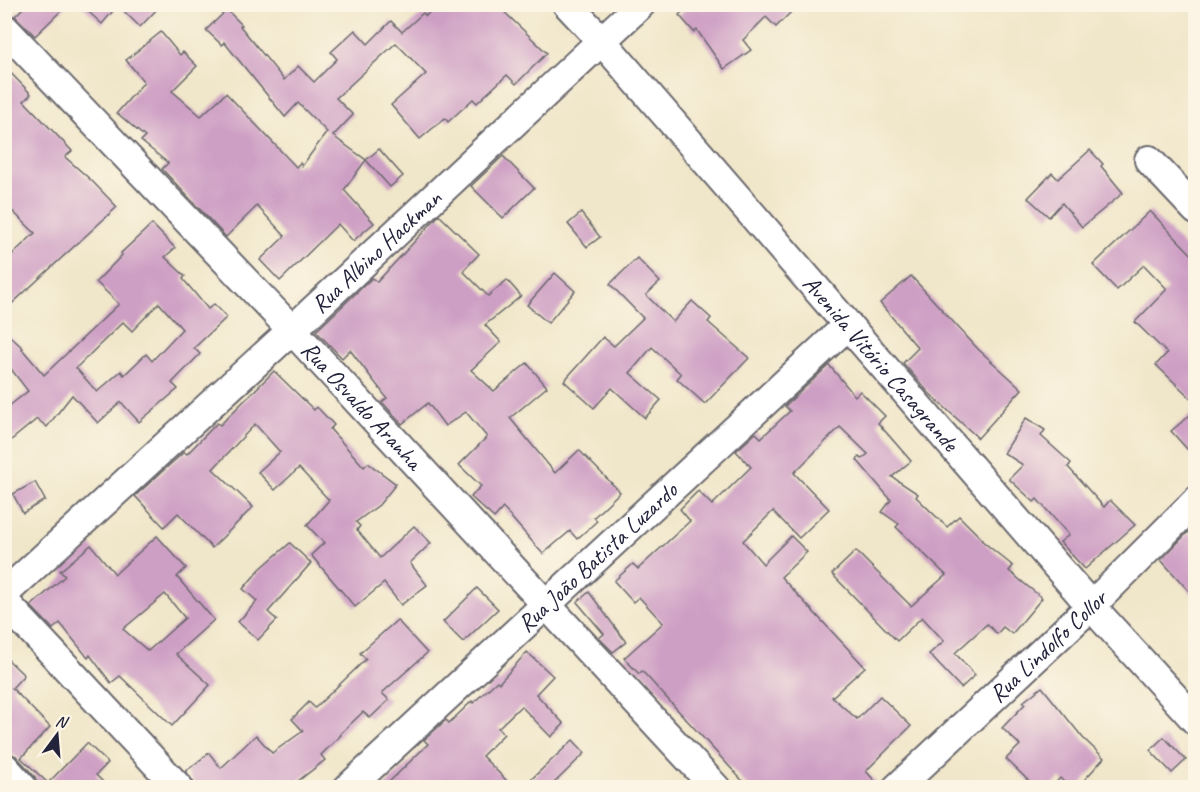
<svg xmlns="http://www.w3.org/2000/svg" width="1200" height="792" font-family="Caveat,sans-serif">
<rect width="100%" height="100%" fill="#fcf5e5"/>
<filter id="ink" filterUnits="userSpaceOnUse"><feTurbulence type="fractalNoise" baseFrequency=".0167" numOctaves="2"/><feDisplacementMap in="SourceGraphic" scale="12" xChannelSelector="R" yChannelSelector="G"/><feConvolveMatrix kernelMatrix="1 2 1 2 8 2 1 2 1" color-interpolation-filters="sRGB"/></filter>
<filter id="wash" filterUnits="userSpaceOnUse"><feTurbulence type="fractalNoise" baseFrequency=".008" numOctaves="4" result="noise"/><feDisplacementMap in="SourceGraphic" scale="24" xChannelSelector="R" yChannelSelector="G"/><feGaussianBlur stdDeviation="1.35" result="paint"/><feColorMatrix in="noise" values="0 0 0 0 0 0 0 0 0 0 0 0 0 0 0 0 0 1.4 0 .05"/><feComposite in="paint" operator="in"/></filter>
<g filter="url(#wash)">
<rect width="100%" height="100%" fill="#f0e6c9"/>
<g id="blocks">
<g fill="#ce9fc4" fill-rule="evenodd">
<polygon points="27,4 68,4 35,36 15,16"/>
<polygon points="80,4 162,4 140,27 118,5 102,24"/>
<polygon points="437,4 496,4 547,53 516,84 507,75 477,103 473,99 448,122 445,118 420,139 391,105 426,74 396,43 336,98 353,115 333,136 366,160 344,190 374,223 353,241 338,224 280,281 260,260 285,236 257,206 226,237 162,169 168,163 141,141 145,137 117,113 144,82 126,60 161,32 180,55 183,52 197,66 172,91 201,116 226,93 296,167 300,163 302,166 327,132 298,103 285,117 224,42 222,45 206,30 227,10 242,25 240,26 284,80 298,66 314,82 337,59 331,52 355,30 368,44 391,21 402,32 423,13 426,16"/>
<polygon points="691,4 799,4 776,27 766,17 743,40 751,50 724,69 697,30 694,32 679,15"/>
<polygon points="4,66 31,94 24,101 72,151 65,157 92,181 117,207 4,311 4,262 35,233 4,203"/>
<polygon points="379,149 403,176 390,187 366,160"/>
<polygon points="1090,150 1103,164 1101,166 1123,193 1082,227 1062,203 1049,217 1028,198 1052,173 1058,179"/>
<polygon points="503,156 534,188 503,218 471,186"/>
<polygon points="1150,211 1196,259 1196,403 1156,365 1167,353 1135,322 1167,289 1144,265 1117,290 1093,265"/>
<polygon points="581,213 600,237 587,247 568,224"/>
<polygon points="439,215 479,254 463,271 488,296 507,280 521,296 485,325 501,342 471,370 494,391 527,363 547,387 510,418 555,473 579,450 620,492 594,517 597,521 577,539 570,531 543,554 503,508 494,518 471,497 481,486 459,465 487,437 466,412 445,426 428,403 402,424 382,402 387,398 350,350 342,358 316,331 372,278 377,282"/>
<path d="M152,224l23,24 -10,9 20,19 -2,3 25,30 6,-5 13,13 -33,31 6,6 -28,29 6,6 -39,33 -18,-20 -23,21 -26,-28 -25,32 -10,-8 -33,27v-36l24,-19 -24,-31v-29l19,17 -1,1 22,26 75,-71 -23,-22 26,-27 -1,-2zM159,303l23,26 -30,32 -6,-7 -22,21 -3,-4 -24,21 -21,-24 47,-46 9,9z"/>
<polygon points="637,258 660,282 646,295 673,322 692,301 711,318 708,322 749,358 705,404 677,379 681,374 652,347 630,373 661,400 645,418 612,388 594,408 564,381 603,337 614,346 643,318 610,284"/>
<polygon points="555,273 575,291 548,323 527,305"/>
<polygon points="911,276 978,349 1022,389 978,438 929,393 903,363 918,348 880,303"/>
<polygon points="829,365 855,396 860,391 885,416 878,423 911,461 892,477 918,494 916,497 947,527 959,516 982,539 981,540 1013,566 1009,571 1042,598 1012,634 1003,627 997,634 987,624 955,653 975,675 961,688 929,654 944,641 922,617 897,641 832,574 856,551 911,606 946,575 896,527 899,524 882,512 891,500 857,460 859,457 862,459 868,454 840,427 794,473 829,509 799,538 773,511 743,541 763,564 791,536 807,552 781,577 865,667 832,697 857,719 880,696 911,726 866,771 881,788 749,788 642,671 639,674 624,658 663,623 639,597 633,602 614,581 633,564 638,569 690,521 680,509 698,491 712,505 751,467 736,451 756,433 761,438 790,411 785,406"/>
<polygon points="274,371 314,410 317,407 334,425 330,429 364,467 368,463 396,484 379,505 356,522 360,526 357,530 380,558 414,526 431,543 410,563 427,585 401,605 384,583 355,607 311,555 324,543 307,525 329,500 299,468 275,490 258,472 280,452 255,424 213,469 253,507 212,548 178,513 164,527 135,496 184,452 187,454 217,423 220,425"/>
<polygon points="1196,410 1196,459 1171,431"/>
<polygon points="1026,418 1045,430 1041,436 1071,463 1068,467 1104,507 1110,500 1135,525 1085,569 1060,542 1069,535 1037,499 1034,502 1009,479 1023,465 1004,453"/>
<polygon points="35,482 45,500 23,513 13,494"/>
<polygon points="1188,532 1196,539 1196,599 1161,560"/>
<path d="M157,536l29,32 -9,9 37,43 -38,34 34,31 -38,41 -52,-50 -9,7 -21,-28 -2,3 -28,-35 -7,6 -22,-23 34,-30 -5,-5 31,-26 24,29zM165,594l20,24 -37,33 -25,-22z"/>
<polygon points="290,543 311,563 268,612 277,620 258,640 238,622 257,601 243,589 260,569"/>
<polygon points="477,588 498,609 463,642 443,622"/>
<polygon points="589,592 626,642 613,652 599,638 604,634 577,602"/>
<polygon points="397,620 427,653 382,693 389,700 370,718 363,712 340,734 341,735 321,755 325,760 289,788 197,788 186,771 209,753 221,768 256,735 272,753 303,731 292,719 309,702 315,708 366,659 360,653"/>
<polygon points="527,652 553,676 536,694 564,724 551,737 521,706 498,728 504,734 482,756 506,780 498,788 383,788 428,744 424,740 446,720 449,723 472,701 473,703 497,681 499,683"/>
<polygon points="4,656 24,675 12,688 50,727 21,758 48,783 87,743 108,763 96,775 109,788 39,788 35,777 16,756 4,751"/>
<polygon points="1042,687 1083,738 1104,758 1077,788 1070,788 1060,778 1051,788 1036,788 1006,759 1020,745 1002,728 1025,704 1023,702"/>
<polygon points="1164,737 1186,760 1172,773 1150,750"/>
<polygon points="573,740 585,753 549,788 522,788"/>
</g>
</g>
</g>
<g filter="url(#ink)">
<use href="#blocks" fill-opacity="0" stroke="#6a676d" stroke-width="1.5"/>
<g fill="none" stroke-linecap="round" stroke-linejoin="round">
<defs>
<g id="minor">
<path id="s1" d="M567,4l34,36 490,566 105,115"/>
<path id="s2" d="M4,28l288,302 424,458"/>
<polyline points="1149,160 1196,210"/>
<path id="s3" d="M4,594l288,-264 349,-326"/>
<polyline points="4,601 179,788"/>
<polyline points="4,767 23,788"/>
<path id="s4" d="M348,788l500,-463"/>
<path id="s5" d="M897,788l194,-182 105,-105"/>
</g>
</defs>
<use href="#minor" stroke="#6a676d" stroke-width="32"/>
<use href="#minor" stroke="#fff" stroke-width="28"/>
</g>
</g>
<g text-anchor="middle" dominant-baseline="central" stroke-width="6" stroke-linejoin="round" paint-order="stroke">
<g font-size="24" fill="#22223b" stroke="#fcf5e5">
<text stroke="none"><textPath href="#s3" startOffset="506">Rua Albino Hackman</textPath></text>
<text stroke="none"><textPath href="#s1" startOffset="477">Avenida Vitório Casagrande</textPath></text>
<text stroke="none"><textPath href="#s2" startOffset="520">Rua Osvaldo Aranha</textPath></text>
<text stroke="none"><textPath href="#s4" startOffset="340">Rua João Batista Luzardo</textPath></text>
<text stroke="none"><textPath href="#s5" startOffset="207">Rua Lindolfo Collor</textPath></text>
</g>
</g>
<rect width="1200" height="792" fill="none" stroke="#fcf5e5" stroke-width="24"/>
<g transform="translate(57 735) rotate(16)" stroke="#fcf5e5" stroke-width="4.5" paint-order="stroke">
<path d="M0-4.5L10 22L0 15L-10 22Z" fill="#22223b"/>
<text y="-9" font-size="16" font-weight="bold" text-anchor="middle" fill="#22223b">N</text>
</g>
</svg>
